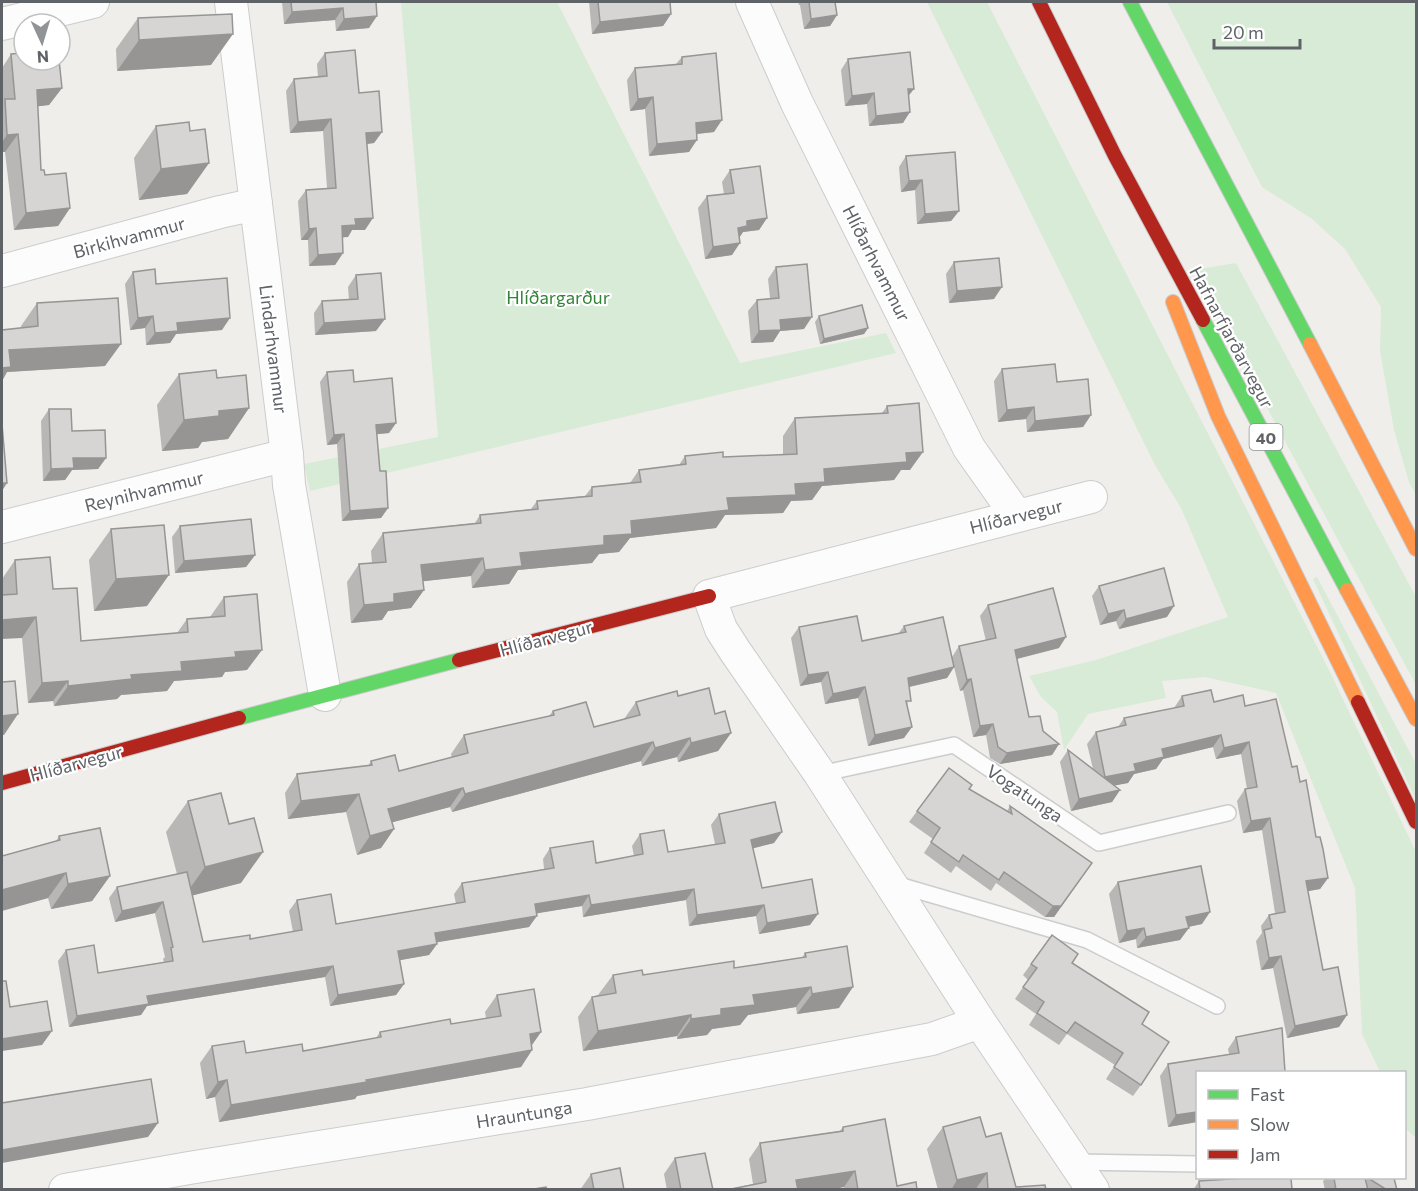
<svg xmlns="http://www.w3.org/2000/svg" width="1418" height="1191" font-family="Commissioner,sans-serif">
<rect width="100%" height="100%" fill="#efeeea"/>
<g fill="#d8ebd6">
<polygon points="401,2 557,2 740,363 886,333 896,353 310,491 304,464 438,437"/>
<polygon points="927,2 987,2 1329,670 1416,852 1416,1138 1405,1128 1404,1072 1380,1072 1362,1034 1355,888 1276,693 1205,677 1162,681 1166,698 1088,714 1064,750 1057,712 1041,697 1029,676 1096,660 1228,617 1181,508 1156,467"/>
<polygon points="1167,2 1416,2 1416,495 1409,482 1394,430 1380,351 1381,307 1345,249 1312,219 1262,187"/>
<polygon points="1236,263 1416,597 1416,685 1193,270"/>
<polygon points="1317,577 1416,764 1416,800 1313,579"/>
</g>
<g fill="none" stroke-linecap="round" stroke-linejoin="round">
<defs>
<g id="lane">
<polyline points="820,774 954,745 1099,843 1228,813"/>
<polyline points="895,884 1087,940 1217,1006"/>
<polyline points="1075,1162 1198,1164"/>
</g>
<g id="street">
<polyline points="231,2 287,455 289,485 325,695"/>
<polyline points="752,2 797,103 969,448 1017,516"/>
<polyline points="2,24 93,2"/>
<polyline points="2,271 220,212 256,204"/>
<polyline points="1091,497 709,596 721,629 735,651 820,774 977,1018 1093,1190"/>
<polyline points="2,527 287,455"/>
<polyline points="65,1190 189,1168 587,1104 932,1039 966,1027 977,1018"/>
</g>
<g id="fast">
<polyline points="1130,2 1310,344"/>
<polyline points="1203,320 1347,590"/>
<polyline points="239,718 459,660"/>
</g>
<g id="slow">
<polyline points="1173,302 1218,416 1358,702"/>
<polyline points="1310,344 1416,549"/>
<polyline points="1347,590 1416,719"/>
</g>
<g id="jam">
<polyline points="1039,2 1115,156 1203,320"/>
<polyline points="459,660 709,596"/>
<polyline points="1358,702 1416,822"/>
<polyline points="2,783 239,718"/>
</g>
</defs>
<use href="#lane" stroke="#cbcccc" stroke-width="18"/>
<use href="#street" stroke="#cbcccc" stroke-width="34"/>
<use href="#fast" stroke="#cacacb" stroke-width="16"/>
<use href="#slow" stroke="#cacacb" stroke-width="16"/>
<use href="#jam" stroke="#cacacb" stroke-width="16"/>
<use href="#lane" stroke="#fdfcfc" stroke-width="15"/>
<use href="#street" stroke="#fdfcfc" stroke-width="32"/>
<use href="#fast" stroke="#63d668" stroke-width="14"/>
<use href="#slow" stroke="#ff974d" stroke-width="14"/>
<use href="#jam" stroke="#b3261e" stroke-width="14"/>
</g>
<g fill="#b8b7b5">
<polygon points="282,2 376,2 369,28 336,31 335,20 284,24"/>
<polygon points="589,2 670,2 671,14 663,26 592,34"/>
<polygon points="798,2 835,2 837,15 830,26 804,29 800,5 799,5"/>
<polygon points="138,18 211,65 117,71 116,49"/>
<polygon points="325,53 359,93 382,132 374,143 367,144 365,230 352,230 348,237 342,237 343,253 335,265 309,266 308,240 301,240 298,201 306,190 327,188 323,131 290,133 286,91 294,79 318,77 317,64"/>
<polygon points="11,54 62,88 49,105 37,106 41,170 70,208 58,226 14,230 5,152 2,152 2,68"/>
<polygon points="682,57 714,132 697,134 689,152 649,156 645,109 630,111 627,80 635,68 676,64"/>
<polygon points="848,59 909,96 903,123 869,126 867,104 845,106 841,70"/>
<polygon points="156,126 190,131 209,163 187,194 139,200 134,158"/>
<polygon points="906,156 959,211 951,221 917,224 915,190 901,192 899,167"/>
<polygon points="730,170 767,218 759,230 743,232 739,238 732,255 705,259 698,208 707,196 724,194 722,182"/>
<polygon points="954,262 994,299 949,303 946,274"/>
<polygon points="776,267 804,329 780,331 773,342 751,343 748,311 757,300 770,298 768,279"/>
<polygon points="133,272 156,284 222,330 176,334 170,343 146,345 145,328 130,330 125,284"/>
<polygon points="356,275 376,331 315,335 314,313 322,301 349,300 348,287"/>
<polygon points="37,303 105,366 7,372 2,381 2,330 21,328 21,326"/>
<polygon points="819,316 868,328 864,334 820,344 815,322"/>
<polygon points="1002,369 1057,382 1091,415 1083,427 1027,432 1026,419 998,422 994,381"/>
<polygon points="327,372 354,382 396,423 389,433 377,434 380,471 388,508 381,518 342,521 337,444 327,445 320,382"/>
<polygon points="179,374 217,378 249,408 228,439 202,442 198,448 162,451 157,405"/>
<polygon points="887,406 910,470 901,470 894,480 822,486 812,500 791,501 783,513 725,515 716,528 630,538 619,552 599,554 592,563 518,570 509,584 472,588 471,576 423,581 424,590 411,608 388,611 382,620 351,623 347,582 359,564 372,563 371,551 383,533 475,523 480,515 531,509 537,501 585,496 592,487 630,483 639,470 679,465 685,456 723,457 783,455 783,436 795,418 882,413"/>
<polygon points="49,409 72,431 106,458 98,469 72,470 65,480 43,481 41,421"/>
<polygon points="180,526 255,555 246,567 175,573 172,537"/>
<polygon points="111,529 147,606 94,611 89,560"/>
<polygon points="15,560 53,589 81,641 177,633 187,619 210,617 224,597 247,670 225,672 222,677 174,681 167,691 121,695 117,699 54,706 53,701 28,703 22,638 2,595 2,579"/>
<polygon points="1099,586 1167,617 1119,629 1116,621 1100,625 1092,596"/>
<polygon points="988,605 1059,648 1017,659 1029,717 1043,731 1059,744 1052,755 1000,764 990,758 986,735 973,737 963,690 960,691 954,667 947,678 909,687 904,738 868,746 858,698 825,704 821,682 800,686 791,638 799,627 862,641 898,634 904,626 952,657 959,646 986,641 980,616"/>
<polygon points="678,696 715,714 731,733 718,751 678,762 677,757 642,766 641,761 452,812 450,807 392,822 394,829 381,848 357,855 346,812 288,819 285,793 297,774 368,766 371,761 399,771 452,758 451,754 464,735 549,716 553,711 594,727 624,719 636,702"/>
<polygon points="1182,696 1214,702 1245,706 1292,767 1300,782 1328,878 1320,889 1308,891 1323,970 1347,1015 1339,1027 1287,1038 1273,968 1261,970 1256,941 1262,933 1261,926 1269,915 1275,913 1262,830 1243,833 1237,801 1245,789 1247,789 1241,754 1216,759 1213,747 1163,759 1156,769 1134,774 1128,783 1114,785 1120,790 1112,802 1071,811 1060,762 1068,750 1093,769 1087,744 1096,732 1118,727 1124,718 1174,708"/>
<polygon points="949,768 969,789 1007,811 1010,806 1092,863 1054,917 1045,917 996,883 991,891 956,866 951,873 924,853 933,839 909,822"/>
<polygon points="188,801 241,883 192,895 203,942 250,939 293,932 289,911 297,900 336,924 456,904 454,894 462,883 544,869 543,859 550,848 596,863 634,856 632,846 640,834 668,852 715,844 711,825 719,814 774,843 753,848 762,888 810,925 759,934 756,916 689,926 686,900 583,917 582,906 536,913 529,927 437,942 437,944 429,955 400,960 404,984 396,995 330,1006 325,977 147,1006 141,1015 69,1027 58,961 66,950 98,973 164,962 163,959 165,957 155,913 115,922 109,898 117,887 177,874 166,832"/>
<polygon points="59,836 110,876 92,901 51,909 48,898 3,910 2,856 56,841"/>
<polygon points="1118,882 1202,924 1188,927 1180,940 1137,948 1136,939 1119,943 1109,894"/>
<polygon points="1052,935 1072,963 1142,1024 1141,1085 1133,1096 1106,1079 1115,1065 1067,1034 1059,1045 1029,1025 1036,1014 1015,999 1028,980 1023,975"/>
<polygon points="805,953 839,1008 797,1014 796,1007 748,1015 740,1025 712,1029 707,1035 677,1039 677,1036 583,1051 578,1017 592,997 598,995 613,975 643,975 734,968 802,958"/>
<polygon points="497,995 541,1032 532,1045 532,1050 521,1067 357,1096 355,1099 219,1122 215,1097 206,1099 200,1063 212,1046 246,1053 303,1051 376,1038 380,1032 451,1024 486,1018 485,1012"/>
<polygon points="1236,1037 1285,1072 1197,1072 1197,1122 1168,1127 1160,1076 1168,1064 1229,1054 1228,1049"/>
<polygon points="843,1127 897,1186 917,1190 844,1190 844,1187 828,1190 726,1190 753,1184 749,1159 760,1143 840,1131"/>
<polygon points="943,1127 986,1137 1016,1187 1046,1190 938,1190 927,1149"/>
<polygon points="675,1158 713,1190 667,1190 664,1174"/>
<polygon points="591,1174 624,1190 580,1190"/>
<polygon points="1326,1178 1394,1178 1397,1190 1325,1190 1323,1181"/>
<polygon points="1199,1181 1292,1190 1193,1190"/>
</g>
<g fill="#969594">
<polygon points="343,8 335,20 284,24 292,12"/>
<polygon points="671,14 663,26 592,34 600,22"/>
<polygon points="837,15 830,26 804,29 811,19"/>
<polygon points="377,16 369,28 336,31 344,19"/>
<polygon points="233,34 211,65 117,71 139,40"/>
<polygon points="62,88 49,105 24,108 37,90"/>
<polygon points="908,89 914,89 906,99"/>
<polygon points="874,93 867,104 845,106 852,96"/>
<polygon points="653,97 645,109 630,111 638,99"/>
<polygon points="910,112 903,123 869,126 876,116"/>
<polygon points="331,119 323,131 290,133 298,122"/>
<polygon points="722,120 714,132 687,135 696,123"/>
<polygon points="382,132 374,143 358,145 366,133"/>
<polygon points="18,134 5,152 2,152 2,142 7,135"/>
<polygon points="697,140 689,152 649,156 657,144"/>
<polygon points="209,163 187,194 139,200 161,169"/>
<polygon points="922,180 915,190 901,192 909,181"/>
<polygon points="70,208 58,226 14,230 26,213"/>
<polygon points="959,211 951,221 917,224 925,214"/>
<polygon points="373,218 365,230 352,230 348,237 334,238 342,226 355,219"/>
<polygon points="767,218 759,230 743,232 739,238 738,228 747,221"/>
<polygon points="316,228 308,240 301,240 309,229"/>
<polygon points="740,243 732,255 705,259 713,247"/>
<polygon points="343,253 335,265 309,266 318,255"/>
<polygon points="1002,287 994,299 949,303 957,291"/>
<polygon points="153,316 145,328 130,330 138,318"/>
<polygon points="812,317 804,329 780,331 773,342 751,343 759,331 780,320"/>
<polygon points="230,318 222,330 176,334 170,343 146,345 155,333 177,323"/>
<polygon points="385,319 376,331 315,335 324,323"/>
<polygon points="868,328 864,334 820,344 824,339"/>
<polygon points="121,344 105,366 7,372 2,381 2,361 9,350"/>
<polygon points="1034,407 1026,419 998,422 1007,410"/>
<polygon points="249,408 228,439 202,442 198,448 162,451 184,420 219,411"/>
<polygon points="1091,415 1083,427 1027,432 1035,421"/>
<polygon points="396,423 389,433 369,435 376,425"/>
<polygon points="344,434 337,444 327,445 334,435"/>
<polygon points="923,452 910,470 901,470 894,480 822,486 812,500 791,501 783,513 725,515 716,528 630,538 619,552 599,554 592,563 518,570 509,584 472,588 485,570 520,553 604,536 631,521 727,498 795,484 824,469 906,453"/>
<polygon points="73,458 106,458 98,469 72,470 65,480 43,481 51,469"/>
<polygon points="2,483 7,483 2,491"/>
<polygon points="388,508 381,518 342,521 350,511"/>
<polygon points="255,555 246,567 175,573 184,561"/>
<polygon points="483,558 471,576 408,583 421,565"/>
<polygon points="169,575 147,606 94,611 116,579"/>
<polygon points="424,590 411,608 388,611 382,620 351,623 364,605 394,594"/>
<polygon points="1174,606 1167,617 1119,629 1126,619"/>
<polygon points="1124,610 1116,621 1100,625 1108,614"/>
<polygon points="36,617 22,638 2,639 2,620"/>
<polygon points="1066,637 1059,648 1008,661 1015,650"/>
<polygon points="262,650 247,670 225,672 222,677 174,681 167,691 121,695 117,699 54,706 68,686 131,675 181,662 235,652"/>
<polygon points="954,667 947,678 900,689 908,678"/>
<polygon points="828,672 821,682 800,686 808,675"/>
<polygon points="971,679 963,690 960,691 967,680"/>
<polygon points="68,681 53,701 28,703 42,683"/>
<polygon points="865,687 858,698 825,704 833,694"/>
<polygon points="18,714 4,735 2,735 2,716"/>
<polygon points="993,724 986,735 973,737 980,726"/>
<polygon points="912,727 904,738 868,746 875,735"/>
<polygon points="731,733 718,751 678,762 691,743"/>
<polygon points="1221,735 1213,747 1163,759 1156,769 1134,774 1128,783 1097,789 1105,777 1134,764 1162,749"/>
<polygon points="690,738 677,757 642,766 655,748"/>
<polygon points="653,742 641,761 452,812 465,794"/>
<polygon points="1249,742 1241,754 1216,759 1224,748"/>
<polygon points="1059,744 1052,755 1000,764 1007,753"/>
<polygon points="463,788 450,807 375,827 388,809"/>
<polygon points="1120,790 1112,802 1071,811 1079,799"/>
<polygon points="359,794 346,812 288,819 301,801"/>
<polygon points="1270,818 1262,830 1243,833 1251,821"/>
<polygon points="394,829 381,848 357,855 370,836"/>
<polygon points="782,832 774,843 743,851 751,840"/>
<polygon points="263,852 241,883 183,898 205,867"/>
<polygon points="1092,863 1054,917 1045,917 1053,906"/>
<polygon points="66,873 48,898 2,911 2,890"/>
<polygon points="110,876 92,901 51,909 68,884"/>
<polygon points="1328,878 1320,889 1298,893 1306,881"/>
<polygon points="694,889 686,900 583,917 591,905"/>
<polygon points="589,895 582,906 527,915 535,904"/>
<polygon points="163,902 155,913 115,922 122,911"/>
<polygon points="764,905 756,916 689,926 697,915"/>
<polygon points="1210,912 1202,924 1178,929 1186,917"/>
<polygon points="818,914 810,925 759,934 767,923"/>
<polygon points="537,916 529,927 427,944 435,933"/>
<polygon points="1144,928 1136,939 1119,943 1127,931"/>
<polygon points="1189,928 1180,940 1137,948 1146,937"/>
<polygon points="437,944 429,955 390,962 398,951"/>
<polygon points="1281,956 1273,968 1261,970 1269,958"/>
<polygon points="333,966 325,977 147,1006 141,1015 69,1027 77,1016 147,996"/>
<polygon points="404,984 396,995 330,1006 338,995"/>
<polygon points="811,987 796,1007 748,1015 740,1025 712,1029 707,1035 677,1039 691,1019 721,1009 753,995"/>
<polygon points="853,987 839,1008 797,1014 812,994"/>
<polygon points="691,1015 677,1036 583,1051 598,1031"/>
<polygon points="1347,1015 1339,1027 1287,1038 1295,1026"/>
<polygon points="52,1031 42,1045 2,1051 2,1039"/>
<polygon points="541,1032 529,1049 530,1034"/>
<polygon points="532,1050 521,1067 357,1096 355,1099 219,1122 231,1105"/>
<polygon points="227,1080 215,1097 206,1099 218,1082"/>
<polygon points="1197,1112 1197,1122 1168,1127 1176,1115"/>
<polygon points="158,1123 148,1137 2,1163 2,1150"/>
<polygon points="855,1171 844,1187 828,1190 790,1190 796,1180"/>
<polygon points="987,1173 975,1190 951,1190 957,1180"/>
</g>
<g fill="#d6d5d3" stroke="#969594" stroke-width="1.5">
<polygon points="291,2 376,2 377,16 344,19 343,8 292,12"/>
<polygon points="598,2 670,2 671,14 600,22"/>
<polygon points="809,2 835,2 837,15 811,19"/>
<polygon points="232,14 233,34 139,40 138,18"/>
<polygon points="355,50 359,93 379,91 382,132 366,133 373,218 355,219 356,225 342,226 343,253 318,255 316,228 309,229 306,190 336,188 331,119 298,122 294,79 327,76 325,53"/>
<polygon points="910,52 914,89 908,89 910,112 876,116 874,93 852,96 848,59"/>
<polygon points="24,53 24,60 59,60 62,88 37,90 41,170 44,170 45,175 66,173 70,208 26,213 18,134 7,135 5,99 15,99 11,54"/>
<polygon points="716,53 722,120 696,123 697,140 657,144 653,97 638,99 635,68 682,64 682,57"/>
<polygon points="189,122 190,131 205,129 209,163 161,169 156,126"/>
<polygon points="955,152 959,211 925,214 922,180 909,181 906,156"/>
<polygon points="760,166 767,218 747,221 747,226 738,228 740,243 713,247 707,196 734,193 730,170"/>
<polygon points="999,258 1002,287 957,291 954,262"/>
<polygon points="807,264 812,317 780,320 781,330 759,331 757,300 779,298 776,267"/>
<polygon points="155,269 156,284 227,278 230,318 177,323 178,331 155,333 153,316 138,318 133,272"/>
<polygon points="381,273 385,319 324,323 322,301 358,299 356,275"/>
<polygon points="118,298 121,344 9,350 11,367 2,368 2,330 38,326 37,303"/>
<polygon points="862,305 868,328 824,339 819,316"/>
<polygon points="1055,364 1057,382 1088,379 1091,415 1035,421 1034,407 1007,410 1002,369"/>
<polygon points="216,370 217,378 246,375 249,408 219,411 219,416 184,420 179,374"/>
<polygon points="353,370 354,382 392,378 396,423 376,425 380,471 386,471 388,508 350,511 344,434 334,435 327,372"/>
<polygon points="919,403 923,452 906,453 907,462 824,469 825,482 795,484 796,495 727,498 729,510 631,521 632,534 604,536 604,545 520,553 522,566 485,570 483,558 421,565 424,590 394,594 394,602 364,605 359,564 386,562 383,533 481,523 480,515 538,509 537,501 592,496 592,487 641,482 639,470 686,464 685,456 723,452 723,457 797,454 795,418 888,413 887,406"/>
<polygon points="49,409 71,409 72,431 105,430 106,458 73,458 74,468 51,469"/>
<polygon points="2,424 7,483 2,483"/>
<polygon points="251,519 255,555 184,561 180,526"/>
<polygon points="164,525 169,575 116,579 111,529"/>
<polygon points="50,557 53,589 77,588 81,641 188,632 187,619 225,616 224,597 257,594 262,650 235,652 236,657 181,662 182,671 131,675 132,679 68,686 68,681 42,683 36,617 2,620 2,595 17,594 15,560"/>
<polygon points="1164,568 1174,606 1126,619 1124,610 1108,614 1099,586"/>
<polygon points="1053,588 1066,637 1015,650 1029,717 1040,716 1043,731 1059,744 1007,753 998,747 993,724 980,726 971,679 967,680 959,646 996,638 988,605"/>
<polygon points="857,616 862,641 906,632 904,626 943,617 954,667 908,678 911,701 906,701 912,727 875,735 865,687 833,694 828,672 808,675 799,627"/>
<polygon points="15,681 18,714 2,716 2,682"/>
<polygon points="709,688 715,714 725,711 731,733 691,743 690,738 655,748 653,742 465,794 463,788 388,809 394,829 370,836 359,794 301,801 297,774 372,765 371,761 395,755 399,771 468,753 464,735 554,715 553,711 586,702 594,727 640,715 636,702 677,691 678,696"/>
<polygon points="1211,690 1214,702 1243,695 1245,706 1276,699 1292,767 1297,766 1300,782 1306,780 1316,837 1320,837 1323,849 1328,878 1306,881 1323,970 1338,967 1347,1015 1295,1026 1281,956 1269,958 1264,930 1272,928 1269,915 1285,912 1270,818 1251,821 1245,789 1257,787 1249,742 1224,748 1221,735 1162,749 1164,757 1134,764 1136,771 1105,777 1096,732 1126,725 1124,718 1184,706 1182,696"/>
<polygon points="1068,750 1120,790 1079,799"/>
<polygon points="949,768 972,785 969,789 1012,814 1010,806 1092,863 1061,906 1053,906 1004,872 999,880 963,855 959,862 931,842 940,828 917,811"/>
<polygon points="221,793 229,824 254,818 263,852 205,867 188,801"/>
<polygon points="775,802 782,832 751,840 762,888 812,879 818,914 767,923 764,905 697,915 694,889 591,905 589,895 535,904 537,916 435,933 437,944 398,951 404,984 338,995 333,966 147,996 149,1004 77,1016 66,950 94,945 98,973 173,961 171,948 173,947 163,902 122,911 117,887 187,872 203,942 250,935 250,939 302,930 297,900 331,894 336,924 465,902 462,883 554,868 550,848 593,841 596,863 643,854 640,834 664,830 668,852 725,843 719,814"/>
<polygon points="100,828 110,876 68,884 66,873 2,890 2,856 60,840 59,836"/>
<polygon points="1201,866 1210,912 1186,917 1189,928 1146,937 1144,928 1127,931 1118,882"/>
<polygon points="1052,935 1078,954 1072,963 1149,1012 1142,1024 1169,1042 1141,1085 1114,1067 1123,1053 1075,1022 1067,1033 1037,1013 1044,1002 1023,987 1037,968 1031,964"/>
<polygon points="847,946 853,987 812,994 811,987 753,995 755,1005 721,1009 721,1015 691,1019 691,1015 598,1031 592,997 616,993 613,975 642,970 643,975 734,961 734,968 806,957 805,953"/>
<polygon points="2,981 6,981 10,1007 47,1001 52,1031 2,1039"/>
<polygon points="534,989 541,1032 530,1034 532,1050 366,1080 367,1082 231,1105 227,1080 218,1082 212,1046 244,1041 246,1053 302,1044 303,1051 381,1037 380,1032 450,1019 451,1024 501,1016 497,995"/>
<polygon points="1282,1028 1285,1072 1197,1072 1197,1112 1176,1115 1168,1064 1239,1053 1236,1037"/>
<polygon points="151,1079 158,1123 2,1150 2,1103"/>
<polygon points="980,1117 986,1137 1001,1133 1016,1187 1045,1185 1046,1190 988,1190 987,1173 957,1180 943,1127"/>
<polygon points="885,1119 897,1186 916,1182 917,1190 858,1190 855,1171 796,1180 798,1190 726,1190 766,1182 760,1143 843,1131 843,1127"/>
<polygon points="705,1153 713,1190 681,1190 675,1158"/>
<polygon points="620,1168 624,1190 594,1190 591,1174"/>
<polygon points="1246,1178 1291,1178 1292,1190 1200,1190 1199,1181"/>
<polygon points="1334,1178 1365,1178 1368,1190 1336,1190"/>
<polygon points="1368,1178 1394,1178 1397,1190 1387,1190"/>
<polygon points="546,1187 547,1190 528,1190"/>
</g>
<g text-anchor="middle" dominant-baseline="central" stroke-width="4.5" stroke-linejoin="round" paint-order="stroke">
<rect fill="#fff" stroke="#8f9295" stroke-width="1.5" x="1249.5" y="424" width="33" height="26" rx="4.5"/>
<g font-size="16" font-weight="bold" fill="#5f6368">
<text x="1266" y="437">40</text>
</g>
<g font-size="18" fill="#5f6368" stroke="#fff">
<text transform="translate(129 237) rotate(-15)">Birkihvammur</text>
<text transform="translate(877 263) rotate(63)">Hlíðarhvammur</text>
<text transform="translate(1232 337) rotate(62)">Hafnarfjarðarvegur</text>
<text transform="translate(274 349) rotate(83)">Lindarhvammur</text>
<text transform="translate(144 491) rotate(-14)">Reynihvammur</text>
<text transform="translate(1016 516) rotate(-14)">Hlíðarvegur</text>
<text transform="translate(546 638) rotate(-15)">Hlíðarvegur</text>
<text transform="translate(76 763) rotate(-15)">Hlíðarvegur</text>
<text transform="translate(1025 793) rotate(34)">Vogatunga</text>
<text transform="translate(524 1114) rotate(-9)">Hrauntunga</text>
</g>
<g font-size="18" fill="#348238" stroke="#fff">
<text x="558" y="297">Hlíðargarður</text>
</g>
</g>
<rect width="1418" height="1191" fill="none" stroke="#5f6368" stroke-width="6"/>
<rect x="1196" y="1071" width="210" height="108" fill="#ffffff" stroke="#bfc1c3" stroke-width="1.5"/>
<rect x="1208" y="1090" width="30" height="9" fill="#63d668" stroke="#bfc1c3" stroke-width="1.5"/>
<text x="1250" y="1101" font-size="18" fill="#5f6368">Fast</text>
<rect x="1208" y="1120" width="30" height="9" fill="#ff974d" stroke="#bfc1c3" stroke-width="1.5"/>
<text x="1250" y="1131" font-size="18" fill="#5f6368">Slow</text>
<rect x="1208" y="1150" width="30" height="9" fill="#b3261e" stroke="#bfc1c3" stroke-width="1.5"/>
<text x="1250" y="1161" font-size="18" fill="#5f6368">Jam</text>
<g transform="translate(42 42) rotate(176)"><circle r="28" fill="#ffffff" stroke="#bfc1c3" stroke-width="1.5"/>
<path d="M0-4.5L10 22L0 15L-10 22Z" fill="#919496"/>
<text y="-9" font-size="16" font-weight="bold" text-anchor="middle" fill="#5f6368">N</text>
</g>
<path d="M1214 39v9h86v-9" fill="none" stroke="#5f6368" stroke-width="3"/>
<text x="1223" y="39" font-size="18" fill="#5f6368" stroke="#ffffff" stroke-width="4.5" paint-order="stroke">20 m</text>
</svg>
